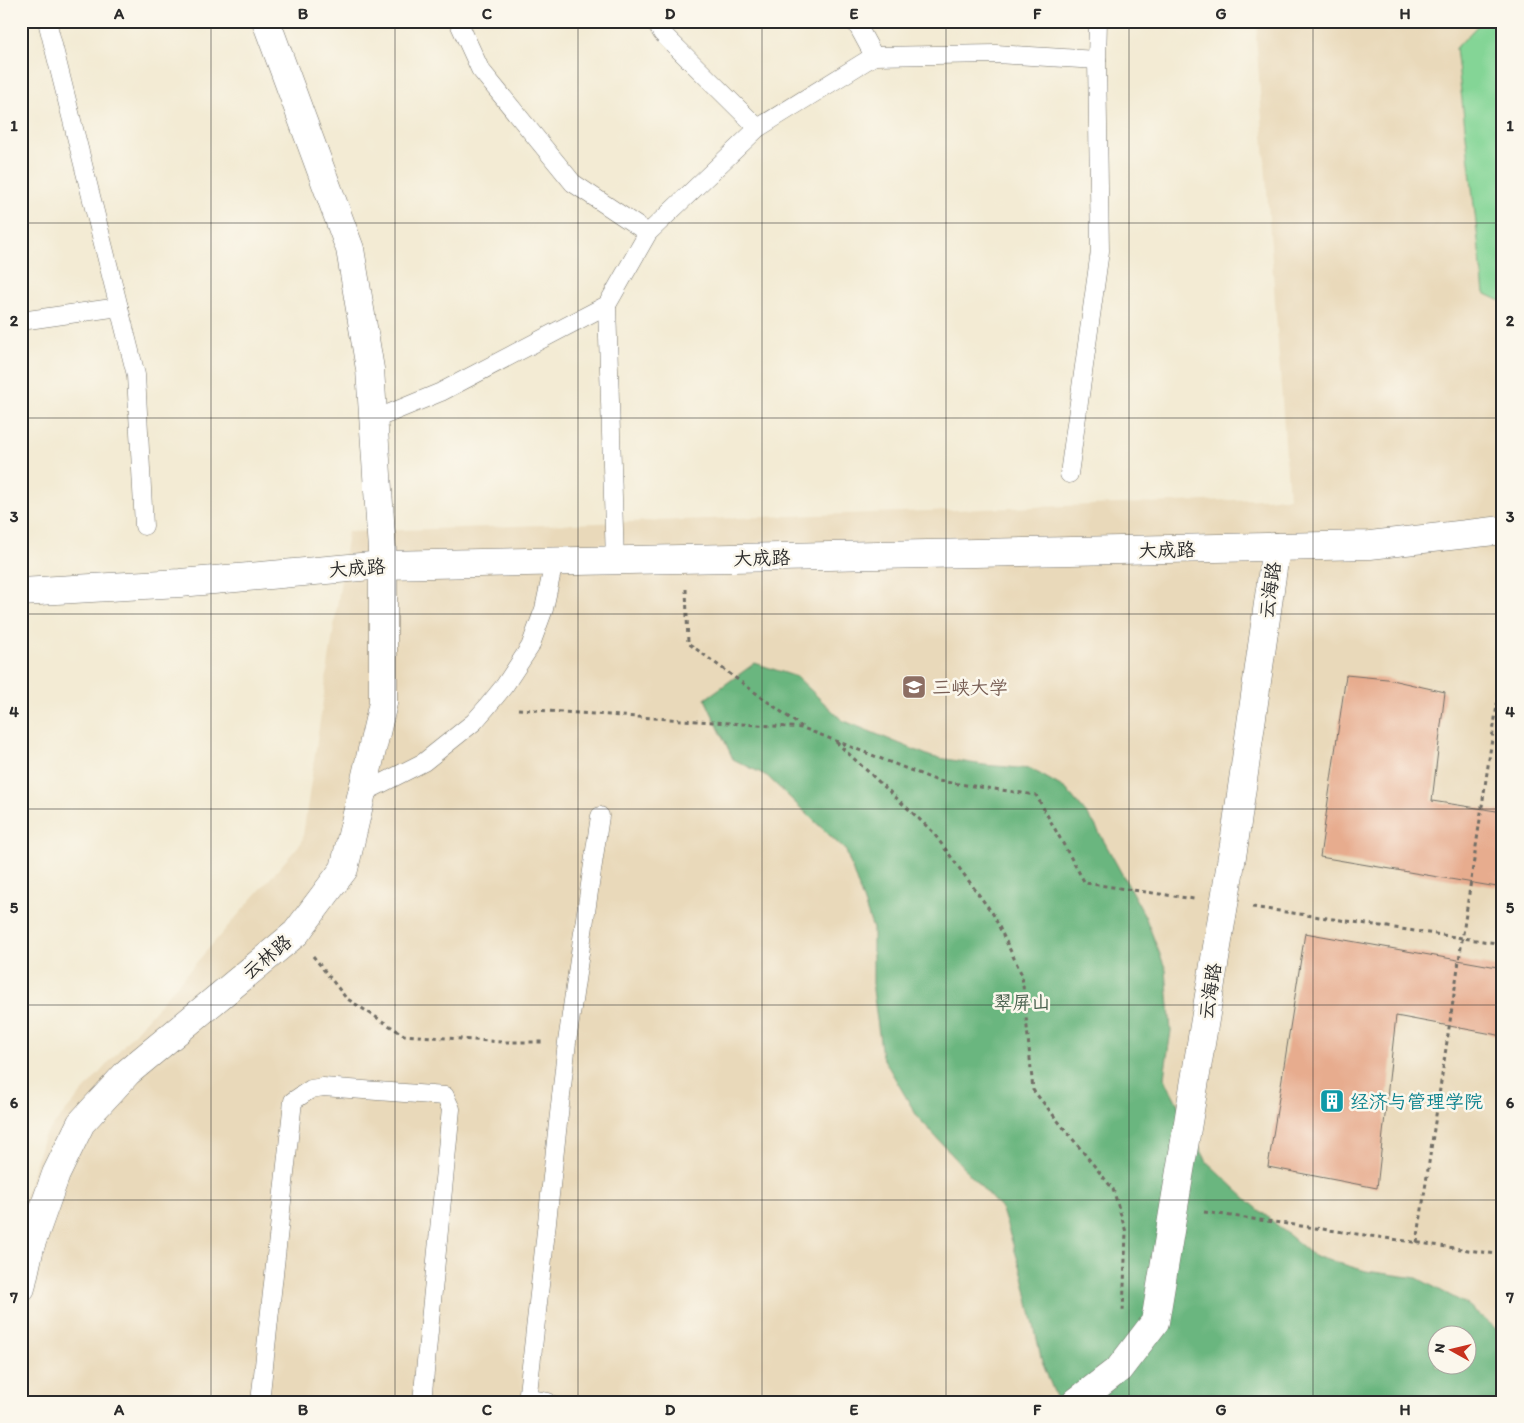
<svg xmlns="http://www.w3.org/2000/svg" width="1524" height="1423" font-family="Itim,'LXGW WenKai TC',sans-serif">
<rect width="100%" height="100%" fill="#fbf7ec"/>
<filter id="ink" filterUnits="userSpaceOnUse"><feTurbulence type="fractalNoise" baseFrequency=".02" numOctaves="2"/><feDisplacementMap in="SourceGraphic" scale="10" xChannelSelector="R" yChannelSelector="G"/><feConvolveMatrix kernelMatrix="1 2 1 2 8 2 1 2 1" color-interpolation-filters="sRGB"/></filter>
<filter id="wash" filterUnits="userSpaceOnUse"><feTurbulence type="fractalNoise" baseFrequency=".0096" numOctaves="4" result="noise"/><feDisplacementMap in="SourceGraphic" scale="20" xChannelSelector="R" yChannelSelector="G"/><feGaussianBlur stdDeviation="1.12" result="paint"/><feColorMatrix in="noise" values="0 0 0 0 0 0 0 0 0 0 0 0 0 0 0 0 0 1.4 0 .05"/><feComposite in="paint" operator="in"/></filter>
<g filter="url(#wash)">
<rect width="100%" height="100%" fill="#f3ebd4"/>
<path fill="#e9d9ba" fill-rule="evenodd" d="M1260,21h243v1381h-1482v-191l23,-75 258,-294 46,-310 941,-34 -33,-462zM1436,1336h30v30h-30z"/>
<polygon fill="#84d596" stroke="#588060" points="1482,21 1503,21 1503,302 1484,293 1456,48"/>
<path fill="#6bb67f" stroke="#4b7055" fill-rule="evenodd" d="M755,663l42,14 45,43 90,37 52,8 47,4 35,20 28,34 51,93 21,54 5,61 -7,46 43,85 45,42 62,52 52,15 51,7 51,27 35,30v67h-445l-16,-40 -19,-86 -21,-66 -85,-94 -35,-60 -9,-66v-61l-27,-78 -79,-75 -34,-17 -28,-60zM1436,1336h30v30h-30z"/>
<g id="blocks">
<g fill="#e7ac8e">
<polygon points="1346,675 1387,679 1445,692 1432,801 1503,812 1503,888 1320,857"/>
<polygon points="1305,933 1503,968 1503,1036 1396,1016 1377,1188 1268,1167"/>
</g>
</g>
</g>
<g filter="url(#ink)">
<use href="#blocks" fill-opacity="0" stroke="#716e66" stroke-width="1"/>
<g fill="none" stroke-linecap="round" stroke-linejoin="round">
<defs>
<g id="service">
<polyline points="47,21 136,375 144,526"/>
<polyline points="458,21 480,69 573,183 648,233"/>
<polyline points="655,21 662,33 758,128"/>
<polyline points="855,21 874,56"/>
<polyline points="607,305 615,561"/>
<polyline points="21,321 119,307"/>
<polyline points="373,420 441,392 607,305 648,233 758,128 874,56 996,54 1097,60"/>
<polyline points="1069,474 1100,251 1097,60 1098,21"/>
<polyline points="361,794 424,762 474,722 487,707 505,685 530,647 544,609 554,562"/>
<polyline points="527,1399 548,1402"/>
<polyline points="260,1402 293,1101 311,1089 323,1087 445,1096 451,1109 422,1402"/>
<polyline points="527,1402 567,1042 600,816"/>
</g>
<polyline id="minor" points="266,21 350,249 370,369 383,565"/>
<g id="tertiary">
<polyline points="21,592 180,583 383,565 1370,545 1503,530"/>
<polyline points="21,1288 30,1247 56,1174 81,1123 128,1072 296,933 344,869 383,703 383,565"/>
<polyline points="1076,1402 1119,1369 1155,1322 1234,844 1276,547"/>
</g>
</defs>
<use href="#service" stroke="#716e66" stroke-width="19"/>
<use href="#minor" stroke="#716e66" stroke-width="29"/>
<use href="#tertiary" stroke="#716e66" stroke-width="29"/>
<g stroke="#716e66" stroke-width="3" stroke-dasharray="4 4" stroke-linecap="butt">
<polyline points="686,589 688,643 802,727"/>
<polyline points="518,709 803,728 938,781 1036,795 1085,883 1194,899"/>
<polyline points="836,742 932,831 993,914 1022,975 1033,1090 1113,1189 1126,1232 1123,1313"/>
<polyline points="1252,907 1503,944"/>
<polyline points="313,956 346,998 404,1035 502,1042 542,1042"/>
<polyline points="1204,1212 1503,1255"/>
<polyline points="1417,1243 1503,665"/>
</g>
<use href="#service" stroke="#fff" stroke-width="18"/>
<use href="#minor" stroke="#fff" stroke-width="28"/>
<use href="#tertiary" stroke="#fff" stroke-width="28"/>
</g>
</g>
<path fill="none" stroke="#2b2b2b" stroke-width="1" stroke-opacity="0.55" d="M211,21v1381M395,21v1381M578,21v1381M762,21v1381M946,21v1381M1129,21v1381M1313,21v1381M21,223h1482M21,418h1482M21,614h1482M21,809h1482M21,1005h1482M21,1200h1482"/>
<defs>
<symbol id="university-square" viewBox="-11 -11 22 22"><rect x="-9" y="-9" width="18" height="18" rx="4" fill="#8d6e63" stroke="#fbf7ec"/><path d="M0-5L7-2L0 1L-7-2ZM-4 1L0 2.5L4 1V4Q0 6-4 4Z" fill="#fff"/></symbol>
<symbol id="building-square" viewBox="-11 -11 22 22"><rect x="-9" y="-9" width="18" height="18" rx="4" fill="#0f9aa8" stroke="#fbf7ec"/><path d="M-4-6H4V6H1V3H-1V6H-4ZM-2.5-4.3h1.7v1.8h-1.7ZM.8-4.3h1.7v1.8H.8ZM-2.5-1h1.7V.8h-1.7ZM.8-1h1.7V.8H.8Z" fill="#fff"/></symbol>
</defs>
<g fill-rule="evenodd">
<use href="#university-square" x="900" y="673" width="28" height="28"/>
<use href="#building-square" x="1318" y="1087" width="28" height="28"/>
</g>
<g text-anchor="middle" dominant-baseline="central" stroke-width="5" stroke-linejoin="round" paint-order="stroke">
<g font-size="19" fill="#2b2b2b" stroke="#fbf7ec">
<text transform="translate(1167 550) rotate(-1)">大成路</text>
<text transform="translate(762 558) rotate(-1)">大成路</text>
<text transform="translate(357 568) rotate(-4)">大成路</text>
<text transform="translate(1270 590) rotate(-82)">云海路</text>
<text transform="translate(267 957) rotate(-40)">云林路</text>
<text transform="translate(1210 991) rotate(-81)">云海路</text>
</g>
<g font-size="19" fill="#785e54" stroke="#fbf7ec" text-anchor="start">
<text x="932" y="687">三峡大学</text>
</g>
<g font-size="19" fill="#465e4b" stroke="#fbf7ec">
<text x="1022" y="1002">翠屏山</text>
</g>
<g font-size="19" fill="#0d838f" stroke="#fbf7ec" text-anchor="start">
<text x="1350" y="1101">经济与管理学院</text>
</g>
</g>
<rect width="1524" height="1423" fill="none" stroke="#fbf7ec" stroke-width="55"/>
<g transform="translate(1452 1350) rotate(278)"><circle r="24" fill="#fbf7ec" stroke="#a8a59f"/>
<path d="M0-4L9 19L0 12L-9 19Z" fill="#c8321e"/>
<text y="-8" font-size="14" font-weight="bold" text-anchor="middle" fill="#2b2b2b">N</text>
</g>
<rect x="28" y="28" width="1468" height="1368" fill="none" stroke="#2b2b2b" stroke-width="2"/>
<g font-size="16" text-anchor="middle" font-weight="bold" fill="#2b2b2b">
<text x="119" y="19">A</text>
<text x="303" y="19">B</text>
<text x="487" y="19">C</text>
<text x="670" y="19">D</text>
<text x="854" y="19">E</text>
<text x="1037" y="19">F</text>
<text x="1221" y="19">G</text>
<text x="1405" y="19">H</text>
<text x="14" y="131">1</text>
<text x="1510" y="131">1</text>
<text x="14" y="326">2</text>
<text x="1510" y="326">2</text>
<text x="14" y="522">3</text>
<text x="1510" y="522">3</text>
<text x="14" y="717">4</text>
<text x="1510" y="717">4</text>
<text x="14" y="913">5</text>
<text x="1510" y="913">5</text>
<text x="14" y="1108">6</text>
<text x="1510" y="1108">6</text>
<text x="14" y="1303">7</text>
<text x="1510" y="1303">7</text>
<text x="119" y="1415">A</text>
<text x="303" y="1415">B</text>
<text x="487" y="1415">C</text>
<text x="670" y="1415">D</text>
<text x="854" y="1415">E</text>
<text x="1037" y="1415">F</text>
<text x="1221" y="1415">G</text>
<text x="1405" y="1415">H</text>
</g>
</svg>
